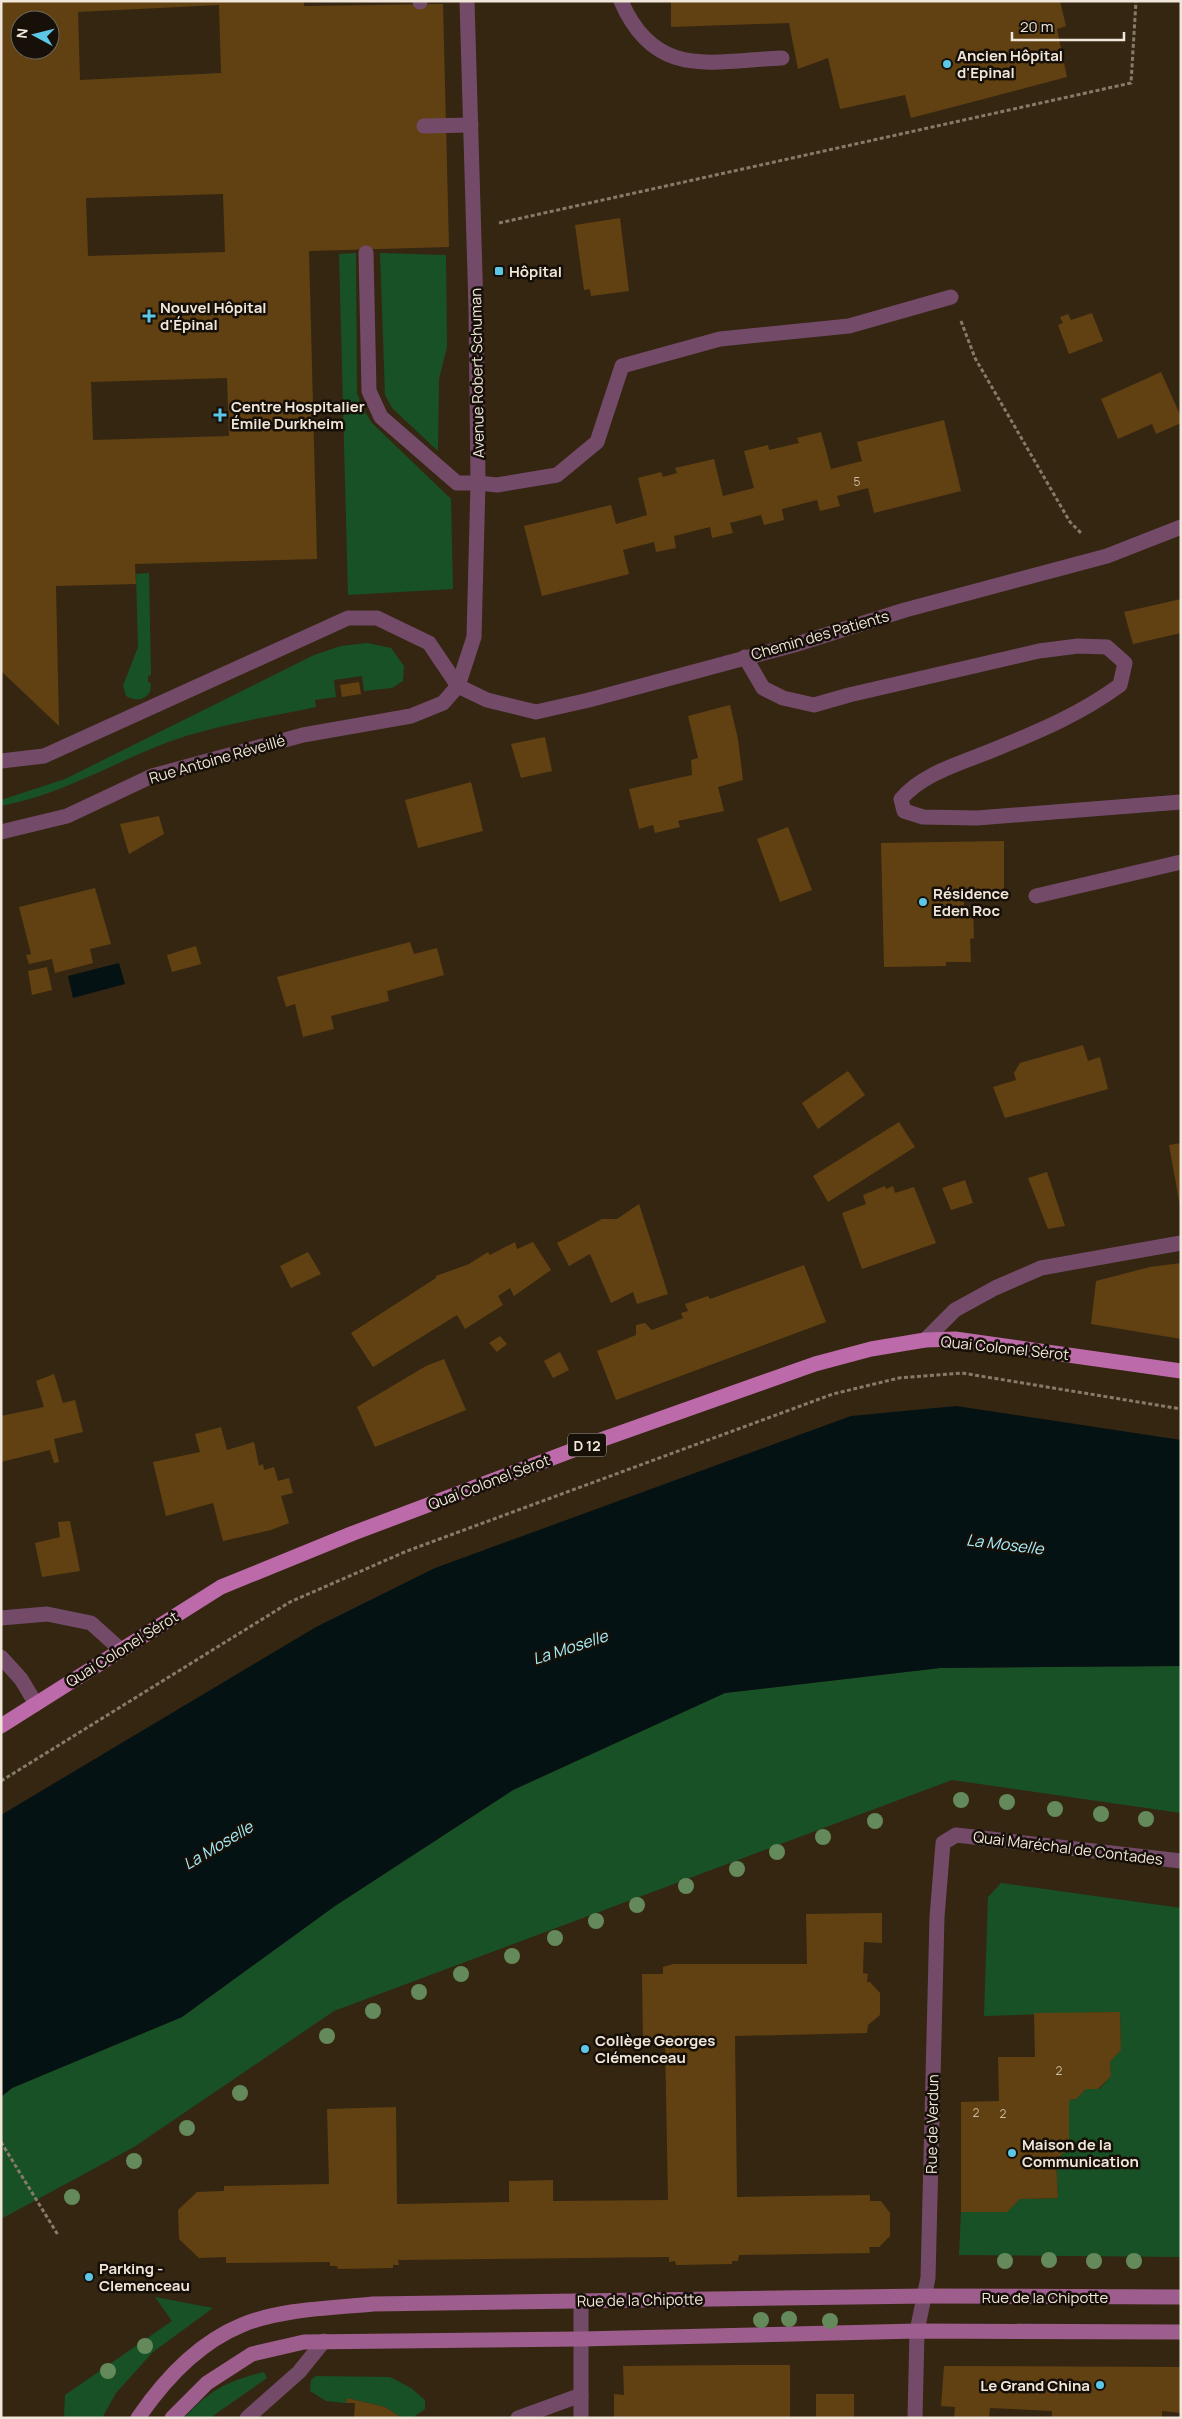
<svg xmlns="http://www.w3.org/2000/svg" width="1182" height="2419" font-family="Manrope,sans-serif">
<rect width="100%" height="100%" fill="#352612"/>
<g fill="#185125">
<polygon points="356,253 357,393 363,409 372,423 451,499 453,589 348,595 339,254"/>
<polygon points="380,253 446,255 447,347 439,379 438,451 392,408 385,395"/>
<path d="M149,573l2,102 -3,1v6l3,1 -1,9c-6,9 -15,9 -24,4l-3,-10 15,-39 -2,-73z"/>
<path d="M367,643l24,5 13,18 -1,15 -11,7 -28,3 -2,-15 -28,4 2,17 -21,3 1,7c-43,9 -88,16 -130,29 -63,20 -119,58 -185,70v-6l64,-21 249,-124 27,-9z"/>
<polygon points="1181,1666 1181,1813 952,1780 334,2011 134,2147 1,2219 1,2097 12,2088 182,2017 335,1906 513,1790 725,1693 940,1668"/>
<polygon points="1001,1883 1181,1908 1181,2257 959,2255 961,2212 1007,2212 1020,2199 1058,2198 1056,2160 1069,2147 1069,2100 1076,2099 1086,2089 1099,2089 1111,2076 1110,2062 1121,2049 1120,2012 984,2016 988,1897"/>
<polygon points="155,2297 213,2308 153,2352 116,2393 102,2418 64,2418 65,2395 172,2321"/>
<path d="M264,2372l3,6 -57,40h-26c25,-28 44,-37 80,-46z"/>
<polygon points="316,2376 390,2377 411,2388 425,2400 425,2409 412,2418 402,2418 385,2407 347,2398 346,2403 326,2401 310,2391 311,2380"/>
</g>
<g fill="#051214">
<polygon points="119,963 125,984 73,998 68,976"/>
<polygon points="956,1406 1181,1440 1181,1666 940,1668 725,1693 513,1790 335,1906 182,2017 12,2088 1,2097 1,1815 316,1627 435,1568 851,1416"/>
</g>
<g fill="#614112" fill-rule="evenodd">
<path d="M1,1h303v5l139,-2 6,243 -140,4 8,308 -182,5 1,20 -80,2 3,140 -58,-55zM219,5l2,68 -141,7 -2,-68zM20,20h30v30h-30zM223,194l2,58 -137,4 -2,-58zM227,378l2,58 -136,4 -2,-58z"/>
<polygon points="671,1 1060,1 1066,26 1057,29 1067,77 911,118 905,95 840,109 828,58 798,69 789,23 671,27"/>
<polygon points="620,218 629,291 591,296 590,289 584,290 575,225"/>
<polygon points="1092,313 1103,341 1069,354 1058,325 1063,323 1060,317 1068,314 1071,320"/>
<polygon points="1161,372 1181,417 1181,423 1156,434 1152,424 1118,439 1101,399"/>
<polygon points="944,420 961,491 874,513 868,488 837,496 840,506 820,511 817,500 782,509 784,520 764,525 761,515 730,523 733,533 712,538 710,527 674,536 676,548 656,552 654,542 623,550 629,574 542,596 524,526 611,505 616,524 647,515 638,478 661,472 663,477 677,473 675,468 714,459 723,496 754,488 744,451 768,445 769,450 799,443 797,438 821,432 831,469 862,461 857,442"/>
<polygon points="1181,599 1181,633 1133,644 1124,612"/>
<polygon points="359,682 361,694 342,697 340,685"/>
<polygon points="730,705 738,739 743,780 718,787 724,811 678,821 680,827 655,833 653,825 639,829 629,789 692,775 691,760 698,758 688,716"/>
<polygon points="545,737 552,771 521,778 511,744"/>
<polygon points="471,782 483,831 418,848 405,800"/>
<polygon points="159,816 164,834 129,854 120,824"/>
<polygon points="788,827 812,890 780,902 757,839"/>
<polygon points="1004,841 1004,894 964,894 964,911 973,911 974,938 970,939 971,962 946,962 946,966 884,967 881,843"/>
<polygon points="95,888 111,944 90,949 93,963 55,973 52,959 29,964 26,955 31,954 19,907"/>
<polygon points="410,942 414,954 437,948 444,975 387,991 389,1001 331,1016 334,1029 303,1037 295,1004 286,1007 277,977"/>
<polygon points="196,946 201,964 172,972 167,955"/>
<polygon points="47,967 52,990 32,995 28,971"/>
<polygon points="1083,1045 1088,1061 1100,1057 1108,1089 1005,1118 993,1087 1016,1080 1014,1073 1020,1063"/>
<polygon points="848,1071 865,1095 818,1129 802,1103"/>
<polygon points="899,1122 915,1147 828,1202 813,1176"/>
<polygon points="1181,1143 1181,1206 1180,1206 1169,1145"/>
<polygon points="1047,1172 1065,1226 1048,1229 1028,1178"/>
<polygon points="965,1180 973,1203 951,1210 942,1188"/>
<polygon points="885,1186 886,1189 893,1186 895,1193 914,1187 936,1243 862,1269 842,1213 866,1204 863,1195"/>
<polygon points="639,1204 668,1294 637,1304 633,1292 611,1303 590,1254 569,1266 557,1243 602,1219 617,1219"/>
<polygon points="515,1242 517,1249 533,1242 551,1270 514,1296 510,1288 498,1296 503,1305 465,1329 457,1315 373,1367 351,1333 436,1278 436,1276 469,1264 488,1252 490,1255"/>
<polygon points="308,1252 321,1274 291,1288 280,1266"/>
<polygon points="1181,1263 1181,1339 1091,1324 1096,1281 1150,1267"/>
<polygon points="804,1265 826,1322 616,1400 597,1351 636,1335 636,1325 645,1323 652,1330 683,1318 681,1313 688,1311 685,1304 708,1296 710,1299"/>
<polygon points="500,1336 507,1344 497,1352 489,1343"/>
<polygon points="560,1352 569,1370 553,1378 544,1361"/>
<polygon points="444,1359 466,1410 375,1447 357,1407 426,1366"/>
<polygon points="54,1374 63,1403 75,1400 83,1432 54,1439 59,1462 54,1463 50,1450 1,1462 1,1416 44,1407 36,1381"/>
<polygon points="221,1427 227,1450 254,1442 259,1466 263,1464 264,1470 274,1467 278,1481 289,1478 293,1493 281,1496 289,1523 271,1530 223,1541 213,1503 166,1516 153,1462 200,1452 195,1434"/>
<polygon points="70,1521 80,1571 42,1577 35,1543 60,1537 58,1522"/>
<polygon points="882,1913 882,1943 864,1942 863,1973 868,1974 867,1982 870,1982 880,1993 880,2015 868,2025 867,2033 735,2036 737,2197 870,2195 870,2201 881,2201 890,2213 890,2236 879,2247 869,2247 870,2253 739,2255 738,2261 732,2261 732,2264 676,2265 675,2261 669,2262 669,2257 398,2260 399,2265 393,2265 393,2268 338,2269 337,2266 330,2266 330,2262 226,2263 226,2257 199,2258 179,2239 178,2210 197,2192 224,2191 224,2186 329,2184 327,2109 396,2107 397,2204 509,2202 509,2181 553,2180 553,2201 668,2200 665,2038 643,2038 642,1974 663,1974 663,1967 673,1964 807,1964 806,1914"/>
<polygon points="1120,2012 1121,2050 1110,2062 1111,2076 1098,2089 1086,2089 1076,2099 1069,2100 1069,2147 1056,2160 1058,2198 1020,2199 1007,2212 961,2212 961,2102 999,2101 998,2057 1035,2057 1034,2013"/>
<polygon points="738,2365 790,2365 790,2418 614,2418 614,2394 624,2395 623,2366"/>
<polygon points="944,2366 1181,2367 1181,2413 1162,2411 1162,2418 1052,2418 1052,2411 990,2408 989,2418 954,2418 955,2407 941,2406"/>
<rect x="816" y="2394" width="38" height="24"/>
<polygon points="347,2398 385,2407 402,2418 354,2417 355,2403 346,2403"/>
</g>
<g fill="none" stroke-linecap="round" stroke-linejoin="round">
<g stroke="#867a69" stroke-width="3" stroke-dasharray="4 2.5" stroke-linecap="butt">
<polyline points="499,223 1131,83 1136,1"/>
<polyline points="961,321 975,358 1070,522 1082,534"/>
<polyline points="1,1781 290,1602 407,1551 833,1394 899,1378 962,1373 1181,1409"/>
<polyline points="1,2142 58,2235"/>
</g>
<g stroke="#734b69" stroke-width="15">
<path d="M621,1c34,79 90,60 161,57"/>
<polyline points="420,2 420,1"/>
<polyline points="424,126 471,125"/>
<polyline points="366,253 369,391 381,417 457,483 478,483"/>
<path d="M745,657l18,31 20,10 31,7 35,-10 190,-44 39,-5 29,1 18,16 -5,22c-38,28 -78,45 -122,63 -33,14 -74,24 -97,51l3,12 19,6 54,1 204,-16"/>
<polyline points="1,761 44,756 348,618 377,618 429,643 458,686"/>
<polyline points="1036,896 1181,862"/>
<polyline points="247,2418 299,2372 324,2341"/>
<polyline points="518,2418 581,2395"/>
</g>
<g stroke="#734b69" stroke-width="15">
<polyline points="478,483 497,485 557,475 597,442 622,366 720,339 849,326 951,297"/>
<polyline points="458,686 487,700 536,712 589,700 794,645 905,610 1107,556 1181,527"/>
<polyline points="1,832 67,816 152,776 303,735 411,716 443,703 458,686 474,637 478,483 476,309 467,1"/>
<polyline points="925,1340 955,1310 995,1288 1041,1268 1181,1243"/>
<polyline points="1,1618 47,1614 91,1623 121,1650"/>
<polyline points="1,1657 21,1679 36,1704"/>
<polyline points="581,2301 581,2418"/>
<polyline points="915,2418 917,2331 928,2278 937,1917 943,1843 956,1835 1181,1861"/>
</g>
<g stroke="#9d5d8d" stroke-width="15">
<path d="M138,2418c26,-38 60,-75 104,-93 38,-16 90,-17 131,-21l553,-8 255,1"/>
<polyline points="172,2418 207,2383 252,2354 304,2342 581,2339 917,2331 1181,2332"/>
</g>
<polyline stroke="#bc6aa9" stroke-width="15" points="1,1726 221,1587 351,1534 592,1443 815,1364 871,1349 925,1340 955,1339 1181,1371"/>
</g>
<g fill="#648a5b">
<circle cx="961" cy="1800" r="8"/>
<circle cx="1007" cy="1802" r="8"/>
<circle cx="1055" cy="1809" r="8"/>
<circle cx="1101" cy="1814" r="8"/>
<circle cx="1146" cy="1819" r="8"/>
<circle cx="875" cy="1821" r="8"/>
<circle cx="823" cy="1837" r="8"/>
<circle cx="777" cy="1852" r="8"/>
<circle cx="737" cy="1869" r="8"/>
<circle cx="686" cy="1886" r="8"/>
<circle cx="637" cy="1905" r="8"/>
<circle cx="596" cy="1921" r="8"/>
<circle cx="555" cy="1938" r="8"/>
<circle cx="512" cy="1956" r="8"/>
<circle cx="461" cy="1974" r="8"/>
<circle cx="419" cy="1992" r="8"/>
<circle cx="373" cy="2011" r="8"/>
<circle cx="327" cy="2036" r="8"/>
<circle cx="240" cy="2093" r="8"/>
<circle cx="187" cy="2128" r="8"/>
<circle cx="134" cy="2161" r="8"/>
<circle cx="72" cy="2197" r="8"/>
<circle cx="1049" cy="2260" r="8"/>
<circle cx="1005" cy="2261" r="8"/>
<circle cx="1094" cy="2261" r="8"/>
<circle cx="1134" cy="2261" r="8"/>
<circle cx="789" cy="2319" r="8"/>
<circle cx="761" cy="2320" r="8"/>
<circle cx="830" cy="2321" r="8"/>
<circle cx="145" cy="2346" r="8"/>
<circle cx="108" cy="2371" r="8"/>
</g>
<g fill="#5cc7e7" stroke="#171008" stroke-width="2">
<circle cx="947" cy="64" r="5"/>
<rect x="494" y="266" width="10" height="10" rx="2.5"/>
<path d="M146.5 308.5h5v5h5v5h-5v5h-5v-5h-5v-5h5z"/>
<path d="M217.5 407.5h5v5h5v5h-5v5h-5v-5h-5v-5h5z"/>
<circle cx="923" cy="902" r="5"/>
<circle cx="585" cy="2049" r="5"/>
<circle cx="1012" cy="2153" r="5"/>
<circle cx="89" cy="2277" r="5"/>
<circle cx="1100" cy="2385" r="5"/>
</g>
<g text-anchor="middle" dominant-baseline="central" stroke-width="5" stroke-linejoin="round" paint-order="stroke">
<g font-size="12" fill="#ccbda8">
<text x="857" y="481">5</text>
<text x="1059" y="2070">2</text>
<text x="976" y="2112">2</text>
<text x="1003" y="2113">2</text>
</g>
<rect fill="#171008" stroke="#afa69b" stroke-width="1" x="568" y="1433.5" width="38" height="23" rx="4"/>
<g font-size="14" font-weight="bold" fill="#f0e6da">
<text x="587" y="1445">D 12</text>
</g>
<g font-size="15" font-weight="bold" fill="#f0e6da" stroke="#171008" text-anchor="start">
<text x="957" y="55">Ancien Hôpital<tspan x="957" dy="17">d'Epinal</tspan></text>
<text x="509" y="271">Hôpital</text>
<text x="160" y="307">Nouvel Hôpital<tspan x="160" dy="17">d'Épinal</tspan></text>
<text x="231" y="406">Centre Hospitalier<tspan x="231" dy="17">Émile Durkheim</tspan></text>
<text x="933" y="893">Résidence<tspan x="933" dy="17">Eden Roc</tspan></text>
<text x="595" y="2040">Collège Georges<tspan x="595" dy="17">Clémenceau</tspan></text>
<text x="1022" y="2144">Maison de la<tspan x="1022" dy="17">Communication</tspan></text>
<text x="99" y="2268">Parking -<tspan x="99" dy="17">Clemenceau</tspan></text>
<text x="1090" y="2385" text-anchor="end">Le Grand China</text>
</g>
<g font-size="15" fill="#f0e6da" stroke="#171008">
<text transform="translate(477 373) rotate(-91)">Avenue Robert Schuman</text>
<text transform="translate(820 635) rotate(-16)">Chemin des Patients</text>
<text transform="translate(217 759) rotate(-16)">Rue Antoine Réveillé</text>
<text transform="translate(1005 1348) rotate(6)">Quai Colonel Sérot</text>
<text transform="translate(489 1482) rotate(-21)">Quai Colonel Sérot</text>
<text transform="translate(122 1649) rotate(-32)">Quai Colonel Sérot</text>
<text transform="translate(1068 1848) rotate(7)">Quai Maréchal de Contades</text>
<text transform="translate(932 2124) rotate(-89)">Rue de Verdun</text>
<text x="1045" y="2297">Rue de la Chipotte</text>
<text transform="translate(640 2300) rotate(-1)">Rue de la Chipotte</text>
</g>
<g font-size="16" font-style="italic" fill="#a5eefa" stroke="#171008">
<text transform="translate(1005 1544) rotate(7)">La Moselle</text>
<text transform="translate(570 1647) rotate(-18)">La Moselle</text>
<text transform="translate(218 1845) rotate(-31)">La Moselle</text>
</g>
</g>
<rect width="1182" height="2419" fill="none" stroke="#f0e6da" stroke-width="5"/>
<g transform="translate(35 35) rotate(277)"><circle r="24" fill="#171008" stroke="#6e665c"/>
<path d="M0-4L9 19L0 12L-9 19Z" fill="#5cc7e7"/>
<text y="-8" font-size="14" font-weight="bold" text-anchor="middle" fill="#f0e6da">N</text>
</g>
<path d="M1012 32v8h112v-8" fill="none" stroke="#f0e6da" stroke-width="2.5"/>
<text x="1020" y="32" font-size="15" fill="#f0e6da" stroke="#171008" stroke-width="4" paint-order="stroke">20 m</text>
</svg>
